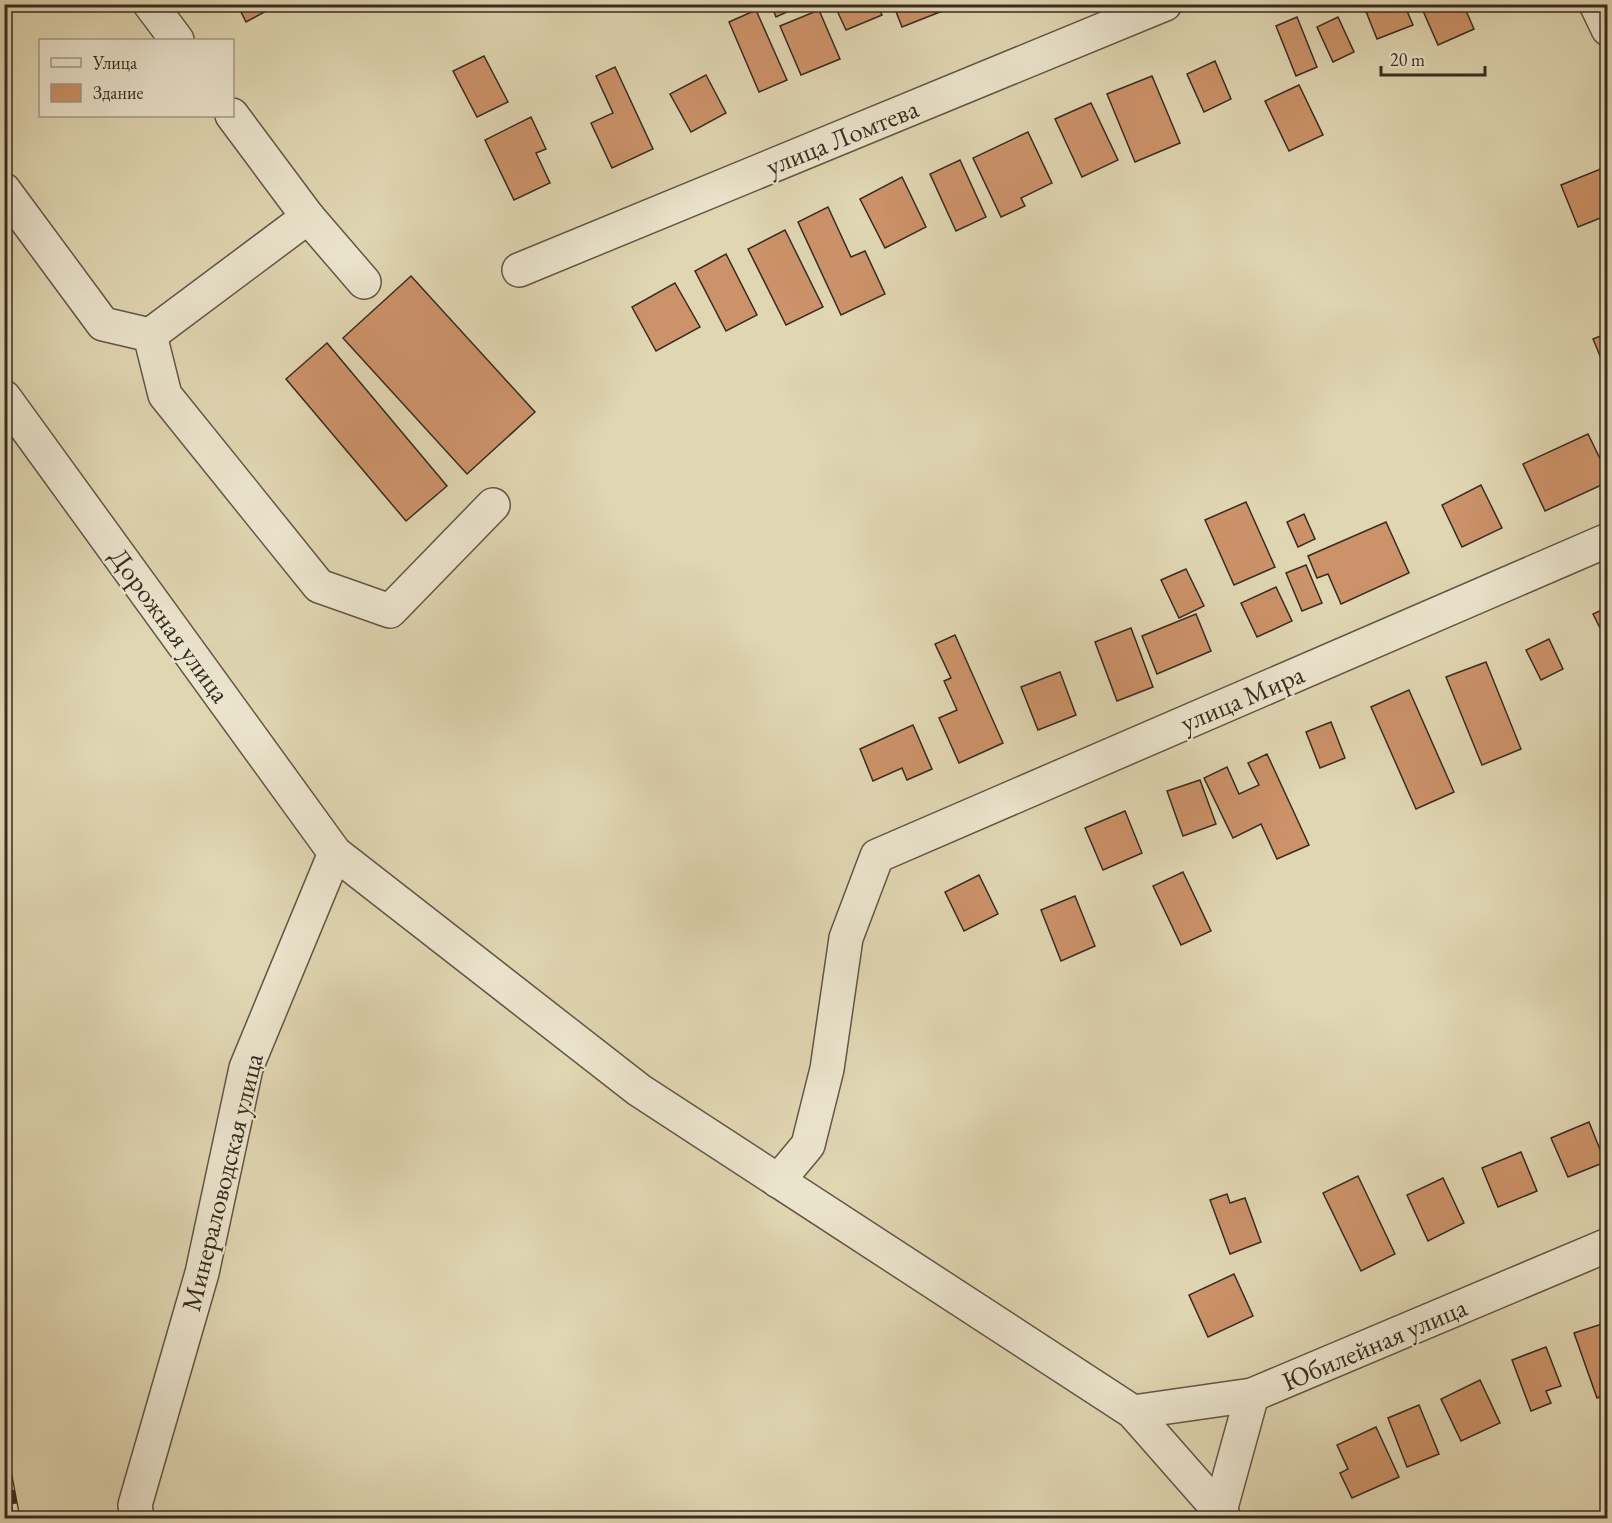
<svg xmlns="http://www.w3.org/2000/svg" width="1612" height="1523" font-family="'EB Garamond',serif">
<rect width="100%" height="100%" fill="#e0d6b2"/>
<filter id="stains"><feTurbulence type="fractalNoise" baseFrequency=".00333" numOctaves="4"/><feColorMatrix values="0 0 0 0 .2 0 0 0 0 .09 0 0 0 0 .02 0 0 0 .5 -.17"/></filter>
<radialGradient id="worn" r=".72"><stop offset=".6" stop-color="#630" stop-opacity="0"/><stop offset="1" stop-color="#630" stop-opacity=".3"/></radialGradient>
<g fill="#cc9269" stroke="#382c21" stroke-width="1.5">
<polygon points="237,4 279,4 246,22"/>
<polygon points="771,4 804,4 776,17"/>
<polygon points="834,4 877,4 882,15 846,30"/>
<polygon points="893,4 948,4 950,8 902,27"/>
<polygon points="1363,4 1404,4 1413,25 1377,39"/>
<polygon points="1420,4 1463,4 1474,29 1438,45"/>
<polygon points="756,10 787,80 759,92 729,22"/>
<polygon points="819,10 840,59 801,75 780,26"/>
<polygon points="1297,17 1317,67 1296,76 1276,26"/>
<polygon points="1338,17 1354,52 1333,62 1317,27"/>
<polygon points="484,56 508,102 477,117 453,71"/>
<polygon points="1215,61 1231,99 1204,112 1187,74"/>
<polygon points="615,67 653,149 612,168 591,123 613,113 596,76"/>
<polygon points="706,75 726,113 691,132 670,94"/>
<polygon points="1152,76 1180,143 1135,162 1107,94"/>
<polygon points="1299,85 1323,135 1289,151 1265,101"/>
<polygon points="1091,103 1118,160 1082,177 1055,119"/>
<polygon points="531,117 546,149 536,153 550,183 514,200 485,140"/>
<polygon points="1028,132 1052,183 1021,198 1025,206 1001,217 973,158"/>
<polygon points="960,160 986,217 956,231 930,174"/>
<polygon points="1608,166 1608,215 1578,227 1561,185"/>
<polygon points="902,177 926,227 885,248 860,199"/>
<polygon points="828,207 851,257 865,251 885,294 841,315 798,222"/>
<polygon points="785,230 823,307 786,325 748,249"/>
<polygon points="726,254 757,315 726,331 695,271"/>
<polygon points="411,276 535,412 467,474 343,338"/>
<polygon points="675,283 700,327 656,351 632,307"/>
<polygon points="1608,333 1608,375 1593,339"/>
<polygon points="327,343 447,486 406,521 286,379"/>
<polygon points="1588,434 1608,475 1608,482 1545,511 1523,464"/>
<polygon points="1481,485 1502,528 1462,547 1442,505"/>
<polygon points="1246,502 1275,567 1234,585 1205,520"/>
<polygon points="1304,514 1315,539 1298,547 1287,522"/>
<polygon points="1386,522 1409,573 1341,604 1328,574 1317,578 1308,556"/>
<polygon points="1306,565 1322,603 1302,611 1286,573"/>
<polygon points="1186,569 1204,606 1179,618 1161,580"/>
<polygon points="1276,587 1292,621 1257,637 1241,603"/>
<polygon points="1608,607 1608,644 1593,614"/>
<polygon points="1196,614 1211,651 1157,674 1142,636"/>
<polygon points="1131,628 1153,687 1117,701 1095,642"/>
<polygon points="955,635 1003,743 959,763 939,718 957,710 944,681 951,678 935,644"/>
<polygon points="1549,639 1563,669 1541,680 1526,650"/>
<polygon points="1486,662 1521,749 1482,765 1446,677"/>
<polygon points="1060,672 1076,715 1038,730 1021,687"/>
<polygon points="1409,690 1454,792 1416,809 1371,707"/>
<polygon points="1331,722 1345,758 1320,768 1306,732"/>
<polygon points="913,725 932,769 907,780 902,768 873,781 860,749"/>
<polygon points="1267,754 1309,845 1277,859 1261,824 1233,838 1204,778 1227,767 1239,794 1259,785 1248,763"/>
<polygon points="1200,780 1216,824 1183,836 1167,791"/>
<polygon points="1125,811 1142,853 1103,870 1085,828"/>
<polygon points="1183,872 1211,931 1181,945 1153,886"/>
<polygon points="979,875 998,914 964,931 945,892"/>
<polygon points="1075,896 1095,946 1061,961 1041,910"/>
<polygon points="1589,1122 1605,1162 1568,1177 1551,1138"/>
<polygon points="1521,1152 1537,1191 1498,1207 1482,1168"/>
<polygon points="1358,1176 1395,1254 1361,1271 1323,1193"/>
<polygon points="1443,1178 1464,1223 1428,1241 1407,1195"/>
<polygon points="1227,1194 1230,1203 1245,1198 1261,1242 1230,1254 1210,1200"/>
<polygon points="1234,1274 1253,1316 1208,1337 1189,1295"/>
<polygon points="1608,1322 1608,1394 1597,1398 1574,1333"/>
<polygon points="1546,1347 1561,1386 1546,1391 1551,1403 1531,1411 1512,1360"/>
<polygon points="1480,1380 1500,1423 1461,1441 1441,1399"/>
<polygon points="1419,1405 1439,1454 1407,1467 1388,1418"/>
<polygon points="1376,1427 1399,1477 1352,1498 1340,1473 1348,1469 1337,1445"/>
</g>
<g fill="none" stroke-linecap="round" stroke-linejoin="round">
<defs>
<g id="minor">
<polyline points="150,4 177,40"/>
<polyline points="1596,4 1608,29"/>
<polyline points="4,190 103,324 150,335 165,395 319,586 390,611 493,505"/>
<polyline points="308,217 364,282"/>
<polyline points="519,270 1165,4"/>
<polyline points="150,335 308,217 232,115"/>
<polyline points="4,397 335,853 639,1090 1133,1412 1220,1511 1224,1518"/>
<polyline points="778,1181 808,1145 827,1069 846,938 877,856 1608,540"/>
<polyline points="1133,1412 1252,1395 1608,1245"/>
<polyline points="1220,1511 1252,1395"/>
<polyline points="137,1518 135,1505 202,1273 246,1068 335,853"/>
</g>
</defs>
<use href="#minor" stroke="#625645" stroke-width="36"/>
<use href="#minor" stroke="#ebe4cd" stroke-width="33"/>
<defs>
<polyline id="rail" points="4,1449 17,1518"/>
</defs>
<use href="#rail" stroke="#382c21" stroke-width="7"/>
<use href="#rail" stroke="#ebe4cd" stroke-width="4.5" stroke-dasharray="14" stroke-linecap="butt"/>
</g>
<g text-anchor="middle" dominant-baseline="central" stroke-width="4.5" stroke-linejoin="round" paint-order="stroke">
<g font-size="27" fill="#382c21" stroke="#ebe4cd">
<text transform="translate(842 137) rotate(-22)">улица Ломтева</text>
<text transform="translate(170 625) rotate(54)">Дорожная улица</text>
<text transform="translate(1242 698) rotate(-23)">улица Мира</text>
<text transform="translate(222 1182) rotate(-76)">Минераловодская улица</text>
<text transform="translate(1374 1344) rotate(-23)">Юбилейная улица</text>
</g>
</g>
<rect width="1612" height="1523" fill="none" stroke="#e0d6b2" stroke-width="24"/>
<rect x="6" y="6" width="1600" height="1511" fill="none" stroke="#382c21" stroke-width="3"/>
<rect x="12" y="12" width="1588" height="1499" fill="none" stroke="#382c21" stroke-width="1.5"/>
<rect x="39" y="39" width="195" height="78" fill="#ebe4cd" stroke="#a39a88" stroke-width="1.5"/>
<rect x="51" y="58" width="30" height="9" fill="#ebe4cd" stroke="#a39a88" stroke-width="1.5"/>
<text x="93" y="69" font-size="18" fill="#382c21">Улица</text>
<rect x="51" y="84" width="30" height="18" fill="#cc9269" stroke="#a39a88" stroke-width="1.5"/>
<text x="93" y="99" font-size="18" fill="#382c21">Здание</text>
<path d="M1381 66v9h104v-9" fill="none" stroke="#382c21" stroke-width="3"/>
<text x="1390" y="66" font-size="18" fill="#382c21" stroke="#ebe4cd" stroke-width="4.5" paint-order="stroke">20 m</text>
<rect width="100%" height="100%" filter="url(#stains)"/>
<rect width="100%" height="100%" fill="url(#worn)"/>
</svg>
